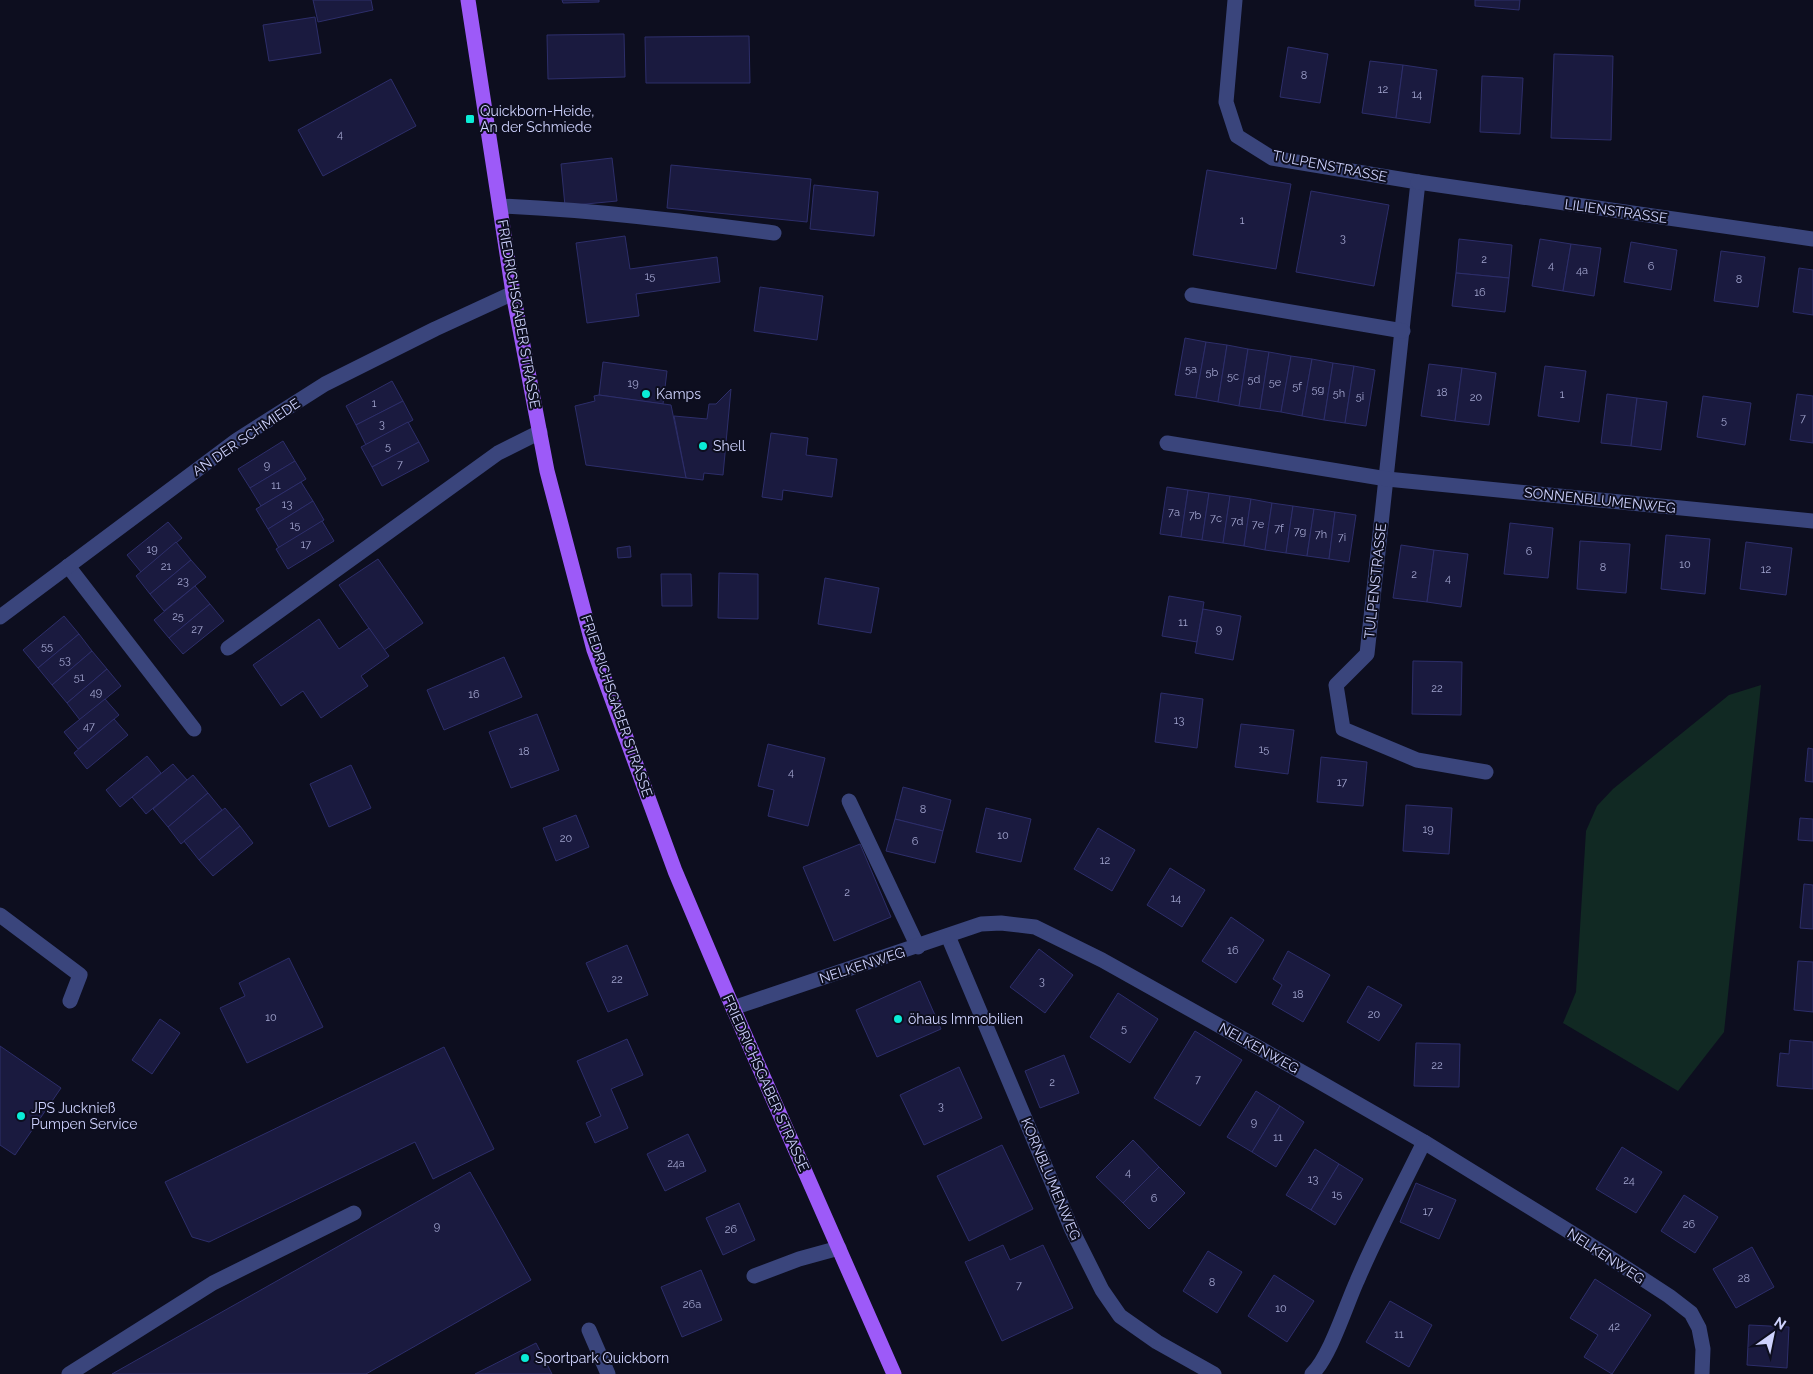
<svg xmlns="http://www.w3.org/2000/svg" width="1813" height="1374" font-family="Raleway,sans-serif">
<rect width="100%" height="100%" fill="#0d0e1f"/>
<polygon fill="#112923" points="1761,685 1724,1032 1678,1091 1563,1023 1576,992 1586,831 1597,806 1613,789 1729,695"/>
<g fill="#1a1a3f" stroke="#2d2e6a">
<polygon points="313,0 371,0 373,10 318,22"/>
<polygon points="562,0 599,0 599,2 563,3"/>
<polygon points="1475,0 1520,0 1519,10 1475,6"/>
<polygon points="315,17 321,53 269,61 263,25"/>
<polygon points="624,34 625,77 548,79 547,35"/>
<polygon points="749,36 750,83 646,83 645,37"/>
<polygon points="1288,47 1328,54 1320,103 1280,97"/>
<polygon points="1554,54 1613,56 1611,140 1551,138"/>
<polygon points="1370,61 1403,65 1396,118 1362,113"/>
<polygon points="1403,65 1437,70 1430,123 1396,118"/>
<polygon points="1482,76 1523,78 1520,134 1480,132"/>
<polygon points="391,79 416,126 323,176 298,130"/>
<polygon points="612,158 617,201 565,206 561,164"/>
<polygon points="671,165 811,179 807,222 667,208"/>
<polygon points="1207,170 1291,184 1276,269 1193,255"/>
<polygon points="814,185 878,192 874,236 810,229"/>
<polygon points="1311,191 1389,205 1374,286 1296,272"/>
<polygon points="625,236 630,269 717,257 720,282 636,294 639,316 587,323 576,243"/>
<polygon points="1459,239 1512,245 1509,278 1456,273"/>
<polygon points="1540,239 1571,244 1563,291 1532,286"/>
<polygon points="1631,242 1677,250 1671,290 1624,282"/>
<polygon points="1571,244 1601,248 1594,296 1563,291"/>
<polygon points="1721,251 1765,257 1758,307 1714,301"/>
<polygon points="1799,268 1813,270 1813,315 1793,312"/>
<polygon points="1456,273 1509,278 1505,312 1452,306"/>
<polygon points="760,287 823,296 817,340 754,331"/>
<polygon points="1185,338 1206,342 1196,398 1175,395"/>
<polygon points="1206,342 1227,345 1218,402 1196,398"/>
<polygon points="1227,345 1248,349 1239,406 1218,402"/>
<polygon points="1248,349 1269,352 1260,409 1239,406"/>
<polygon points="1269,352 1291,356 1281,412 1260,409"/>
<polygon points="1291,356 1312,359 1302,416 1281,412"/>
<polygon points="1312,359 1333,363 1324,420 1302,416"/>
<polygon points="603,362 667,371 663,404 599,395"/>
<polygon points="1333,363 1354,366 1345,423 1324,420"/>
<polygon points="1429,364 1462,368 1455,421 1421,416"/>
<polygon points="1354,366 1375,370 1366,426 1345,423"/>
<polygon points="1545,366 1586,371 1579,422 1538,416"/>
<polygon points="1462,368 1496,373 1489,425 1455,421"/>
<polygon points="392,381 403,401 356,425 346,406"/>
<polygon points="731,389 723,475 704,473 703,480 686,478 674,416 707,419 709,404 716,404"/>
<polygon points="1607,394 1637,398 1631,446 1601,443"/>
<polygon points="1797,394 1813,396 1813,443 1790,440"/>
<polygon points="599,395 671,405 686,478 586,465 575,406 595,401 594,396"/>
<polygon points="1703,396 1751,403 1745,445 1697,437"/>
<polygon points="1637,398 1667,402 1661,450 1631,446"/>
<polygon points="403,401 413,420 366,445 356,425"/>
<polygon points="408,422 419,442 372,467 361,447"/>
<polygon points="771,433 808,438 806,455 837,459 832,497 783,490 782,500 762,497"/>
<polygon points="283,441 295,461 250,488 238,469"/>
<polygon points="419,442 429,461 382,486 372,467"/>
<polygon points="295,461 306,479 261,506 250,488"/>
<polygon points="301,482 313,501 268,529 256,509"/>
<polygon points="1167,487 1188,490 1181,537 1160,534"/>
<polygon points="1188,490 1209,493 1202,540 1181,537"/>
<polygon points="1209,493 1230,496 1223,543 1202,540"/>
<polygon points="1230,496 1251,499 1244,546 1223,543"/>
<polygon points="1251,499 1272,503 1265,550 1244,546"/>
<polygon points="313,501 324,520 279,548 268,529"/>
<polygon points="1272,503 1293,506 1286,553 1265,550"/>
<polygon points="1293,506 1314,509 1307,556 1286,553"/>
<polygon points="1314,509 1335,512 1329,559 1307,556"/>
<polygon points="1335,512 1356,515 1349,562 1329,559"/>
<polygon points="322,521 334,541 288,569 276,549"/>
<polygon points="168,522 182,538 141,572 127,555"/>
<polygon points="1510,523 1553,528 1548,578 1504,574"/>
<polygon points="1666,535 1710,539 1705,594 1661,589"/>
<polygon points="1580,541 1630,544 1626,593 1577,589"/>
<polygon points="176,542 191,560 150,594 136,576"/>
<polygon points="1746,542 1792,548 1786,595 1740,589"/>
<polygon points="1401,545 1434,550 1427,602 1393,598"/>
<polygon points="630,546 631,557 618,558 617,548"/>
<polygon points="1434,550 1468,554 1461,607 1427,602"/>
<polygon points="378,559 423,623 384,650 339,585"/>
<polygon points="191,560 206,577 164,611 150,594"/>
<polygon points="719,573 758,574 758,619 718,618"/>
<polygon points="661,574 691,574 692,606 662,606"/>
<polygon points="825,578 879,588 871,633 818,624"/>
<polygon points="195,586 210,604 169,638 154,620"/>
<polygon points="1169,596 1204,602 1197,642 1162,636"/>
<polygon points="210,604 224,621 183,654 169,638"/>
<polygon points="1203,609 1241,616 1233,660 1195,653"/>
<polygon points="64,616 79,634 38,668 23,650"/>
<polygon points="319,619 339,649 369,628 389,656 361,676 368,686 321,718 303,691 281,706 253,665"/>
<polygon points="79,634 92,651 52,685 38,668"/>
<polygon points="92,651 107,669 67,703 52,685"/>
<polygon points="504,657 522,697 444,730 427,690"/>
<polygon points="1413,661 1462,662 1461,715 1412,714"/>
<polygon points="107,669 121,686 80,720 67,703"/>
<polygon points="1161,693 1203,699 1197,748 1155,742"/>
<polygon points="105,699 119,715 78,749 64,732"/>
<polygon points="537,714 559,770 511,788 489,732"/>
<polygon points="114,719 128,735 87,769 74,753"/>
<polygon points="1241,724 1294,730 1288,774 1235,767"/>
<polygon points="768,744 825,758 808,826 768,816 774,790 758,786"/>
<polygon points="1808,748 1813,749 1813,782 1805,781"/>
<polygon points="147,756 161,773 120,807 106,790"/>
<polygon points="1321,757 1367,762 1363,806 1317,802"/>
<polygon points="173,764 187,780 146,814 132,797"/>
<polygon points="351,765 371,808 329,827 310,784"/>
<polygon points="193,775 208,793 168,827 153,809"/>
<polygon points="903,787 951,800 943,831 895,819"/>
<polygon points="208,793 222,810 181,844 168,827"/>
<polygon points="1406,805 1452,808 1449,854 1403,851"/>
<polygon points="225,808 240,826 199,860 184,841"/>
<polygon points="986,808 1031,819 1021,862 976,852"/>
<polygon points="576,815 589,847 556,861 543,828"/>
<polygon points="1800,818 1813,819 1813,841 1798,840"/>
<polygon points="895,819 943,831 935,863 886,851"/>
<polygon points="240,826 253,843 213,876 199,860"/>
<polygon points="1098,828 1135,850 1112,891 1074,869"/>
<polygon points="860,844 891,917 834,941 803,867"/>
<polygon points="1170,868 1205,890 1182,927 1147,905"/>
<polygon points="1804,884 1813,885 1813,929 1800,928"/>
<polygon points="1231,917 1264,940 1236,983 1202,961"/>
<polygon points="627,945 648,995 608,1012 586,963"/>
<polygon points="1039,949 1073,975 1045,1013 1010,987"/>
<polygon points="1288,951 1330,975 1303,1022 1272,1004 1282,985 1273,979"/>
<polygon points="289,958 323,1027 247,1063 220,1008 245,996 239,983"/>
<polygon points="1798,961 1813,962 1813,1012 1794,1010"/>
<polygon points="920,981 941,1029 877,1057 856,1010"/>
<polygon points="1368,986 1402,1005 1379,1041 1347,1022"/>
<polygon points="1118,993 1158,1019 1130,1063 1090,1037"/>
<polygon points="160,1019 180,1033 152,1074 132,1060"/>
<polygon points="1195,1031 1242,1060 1200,1126 1154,1098"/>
<polygon points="627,1039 643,1075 611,1089 628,1128 595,1143 586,1123 601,1116 577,1061"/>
<polygon points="1790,1040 1813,1042 1813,1089 1777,1086 1780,1053 1789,1054"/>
<polygon points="1416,1043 1460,1044 1459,1087 1414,1086"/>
<polygon points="0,1046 61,1088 15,1155 0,1145"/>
<polygon points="444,1047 494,1149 433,1179 415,1142 209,1242 192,1237 165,1182"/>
<polygon points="1064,1055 1079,1093 1040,1108 1025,1071"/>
<polygon points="959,1067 982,1118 924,1145 900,1095"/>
<polygon points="1256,1091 1280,1106 1252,1152 1227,1137"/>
<polygon points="1280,1106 1304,1122 1276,1167 1252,1152"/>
<polygon points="688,1134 706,1171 665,1191 647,1154"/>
<polygon points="1133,1140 1159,1167 1123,1203 1096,1177"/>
<polygon points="1002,1145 1033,1209 969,1241 937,1176"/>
<polygon points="1622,1147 1662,1172 1636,1213 1596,1189"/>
<polygon points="1315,1149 1339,1164 1311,1210 1286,1195"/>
<polygon points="1339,1164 1363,1179 1335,1225 1311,1210"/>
<polygon points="1159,1167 1185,1193 1149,1229 1123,1203"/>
<polygon points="470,1172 531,1280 366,1374 112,1374"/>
<polygon points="1416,1183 1456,1200 1439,1239 1400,1222"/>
<polygon points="1684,1195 1718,1217 1695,1253 1661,1231"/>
<polygon points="739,1203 755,1240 723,1255 706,1218"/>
<polygon points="1003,1245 1010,1260 1043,1245 1073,1308 1002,1341 965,1262"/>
<polygon points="1752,1247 1774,1287 1736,1308 1713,1269"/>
<polygon points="1208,1251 1242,1272 1217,1313 1183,1291"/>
<polygon points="701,1270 722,1320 682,1337 661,1287"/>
<polygon points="1274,1275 1314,1301 1287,1342 1248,1316"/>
<polygon points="1595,1279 1651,1315 1612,1374 1584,1357 1598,1335 1570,1318"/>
<polygon points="1390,1301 1432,1325 1409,1367 1366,1342"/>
<polygon points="1749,1325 1789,1327 1787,1368 1747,1365"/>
<polygon points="536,1343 552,1374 475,1374"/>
</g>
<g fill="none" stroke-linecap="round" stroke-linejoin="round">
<g stroke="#3a457c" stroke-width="15">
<polyline points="1235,0 1226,102 1237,136 1272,158 1418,182 1367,654 1336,685 1343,729 1417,760 1486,772"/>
<polyline points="1418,182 1813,239"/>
<path d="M500,206c92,4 183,15 274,27"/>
<polyline points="1192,295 1403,331"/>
<polyline points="1167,443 1387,479 1813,521"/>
<polyline points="68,566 194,729"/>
<polyline points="0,617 237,440 325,384 435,329 513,293"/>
<polyline points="228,648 498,453 540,432"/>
<polyline points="849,801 918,947"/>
<polyline points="0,915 80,975 70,1001"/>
<polyline points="948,936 1072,1230 1102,1290 1120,1316 1157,1342 1214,1374"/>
<polyline points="733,1008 981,924 1001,923 1035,927 1102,960 1311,1077 1424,1142 1583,1240 1669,1296 1691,1313 1699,1328 1703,1349 1702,1374"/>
<polyline points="754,1276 799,1259 839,1248"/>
<polyline points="589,1330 608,1374"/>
<polyline points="69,1374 213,1283 354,1213"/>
<path d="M1312,1374c18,-17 34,-69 45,-93 20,-47 44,-92 67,-139"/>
</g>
<polyline stroke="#9d5af8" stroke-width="15" points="468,0 513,293 547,471 594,650 675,871 733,1008 894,1374"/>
</g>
<g fill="#0aecd6" stroke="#0d0e1f" stroke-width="2">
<rect x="465" y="114" width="10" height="10" rx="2.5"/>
<circle cx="646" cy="394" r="5"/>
<circle cx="703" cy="446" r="5"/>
<circle cx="898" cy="1019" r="5"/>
<circle cx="21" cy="1116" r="5"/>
<circle cx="525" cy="1358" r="5"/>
</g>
<g text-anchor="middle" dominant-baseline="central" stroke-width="4" stroke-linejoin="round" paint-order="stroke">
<g font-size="11" fill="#a1a4ce">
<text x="1304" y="75">8</text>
<text x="1383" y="89">12</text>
<text x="1417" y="94">14</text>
<text x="340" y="134">4</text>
<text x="1242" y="220">1</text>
<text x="1343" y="238">3</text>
<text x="1484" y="259">2</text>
<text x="1551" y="265">4</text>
<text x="1651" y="266">6</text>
<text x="1582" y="270">4a</text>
<text x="650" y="276">15</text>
<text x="1739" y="279">8</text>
<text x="1480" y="292">16</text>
<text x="1191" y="369">5a</text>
<text x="1212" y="372">5b</text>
<text x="1233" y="376">5c</text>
<text x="1254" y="379">5d</text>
<text x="1275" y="382">5e</text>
<text x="633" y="383">19</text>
<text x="1297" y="386">5f</text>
<text x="1318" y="389">5g</text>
<text x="1442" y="392">18</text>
<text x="1339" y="393">5h</text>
<text x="1562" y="394">1</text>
<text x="1360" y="396">5i</text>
<text x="1476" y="397">20</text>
<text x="374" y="403">1</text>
<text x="1803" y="418">7</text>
<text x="1724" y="420">5</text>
<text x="382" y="424">3</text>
<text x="388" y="446">5</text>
<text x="400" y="464">7</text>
<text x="267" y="465">9</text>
<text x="276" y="485">11</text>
<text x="287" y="504">13</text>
<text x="1174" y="512">7a</text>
<text x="1195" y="515">7b</text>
<text x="1216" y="518">7c</text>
<text x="1237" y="521">7d</text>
<text x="1258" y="524">7e</text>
<text x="295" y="525">15</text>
<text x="1279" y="528">7f</text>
<text x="1300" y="531">7g</text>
<text x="1321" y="534">7h</text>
<text x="1342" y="537">7i</text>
<text x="306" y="544">17</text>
<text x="152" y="549">19</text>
<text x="1529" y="551">6</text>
<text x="1685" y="564">10</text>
<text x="166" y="566">21</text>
<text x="1603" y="567">8</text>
<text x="1766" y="569">12</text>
<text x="1414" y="574">2</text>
<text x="1448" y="578">4</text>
<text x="183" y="581">23</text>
<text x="178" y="616">25</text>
<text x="1183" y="622">11</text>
<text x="197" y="629">27</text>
<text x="1219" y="629">9</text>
<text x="47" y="646">55</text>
<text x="65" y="660">53</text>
<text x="79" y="677">51</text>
<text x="1437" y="688">22</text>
<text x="96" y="692">49</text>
<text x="474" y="694">16</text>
<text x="1179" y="720">13</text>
<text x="89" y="726">47</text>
<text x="1264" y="749">15</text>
<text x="524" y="751">18</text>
<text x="791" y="772">4</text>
<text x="1342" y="782">17</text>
<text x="923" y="809">8</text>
<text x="1428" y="829">19</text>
<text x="1003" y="835">10</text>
<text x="566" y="838">20</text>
<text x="915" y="841">6</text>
<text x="1105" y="860">12</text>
<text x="847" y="892">2</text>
<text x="1176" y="898">14</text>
<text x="1233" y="950">16</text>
<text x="617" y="979">22</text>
<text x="1042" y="981">3</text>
<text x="1298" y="994">18</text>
<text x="1374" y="1014">20</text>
<text x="271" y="1017">10</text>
<text x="1124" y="1028">5</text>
<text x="1437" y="1065">22</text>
<text x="1198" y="1079">7</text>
<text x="1052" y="1082">2</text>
<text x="941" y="1106">3</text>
<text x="1254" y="1122">9</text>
<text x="1278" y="1137">11</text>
<text x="676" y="1163">24a</text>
<text x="1128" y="1172">4</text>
<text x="1313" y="1179">13</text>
<text x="1629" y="1180">24</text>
<text x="1337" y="1194">15</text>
<text x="1154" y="1198">6</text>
<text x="1428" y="1211">17</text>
<text x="1689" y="1224">26</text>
<text x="437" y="1226">9</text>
<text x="731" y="1229">26</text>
<text x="1744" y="1278">28</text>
<text x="1212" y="1282">8</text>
<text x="1019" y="1285">7</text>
<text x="692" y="1304">26a</text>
<text x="1281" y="1308">10</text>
<text x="1614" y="1326">42</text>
<text x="1399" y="1334">11</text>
</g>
<g font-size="14" fill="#ced2fd" stroke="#0d0e1f" text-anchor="start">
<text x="480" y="111">Quickborn-Heide,<tspan x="480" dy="16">An der Schmiede</tspan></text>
<text x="656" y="394">Kamps</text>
<text x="713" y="446">Shell</text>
<text x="908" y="1019">öhaus Immobilien</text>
<text x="31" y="1108">JPS Jucknieß<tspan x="31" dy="16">Pumpen Service</tspan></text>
<text x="535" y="1358">Sportpark Quickborn</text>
</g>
<g font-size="14" fill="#ced2fd" stroke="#0d0e1f">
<text transform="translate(1330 166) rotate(11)">TULPENSTRASSE</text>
<text transform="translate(1616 211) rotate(8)">LILIENSTRASSE</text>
<text transform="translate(519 314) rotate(80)">FRIEDRICHSGABER STRASSE</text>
<text transform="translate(246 437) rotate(-34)">AN DER SCHMIEDE</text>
<text transform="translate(1600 500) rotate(6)">SONNENBLUMENWEG</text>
<text transform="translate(1375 581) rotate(-84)">TULPENSTRASSE</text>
<text transform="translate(617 706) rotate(71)">FRIEDRICHSGABER STRASSE</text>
<text transform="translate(862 965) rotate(-18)">NELKENWEG</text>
<text transform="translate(1259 1048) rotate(29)">NELKENWEG</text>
<text transform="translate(766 1083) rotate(66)">FRIEDRICHSGABER STRASSE</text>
<text transform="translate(1051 1179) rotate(67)">KORNBLUMENWEG</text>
<text transform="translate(1606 1256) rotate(33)">NELKENWEG</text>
</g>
</g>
<g transform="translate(1773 1334) rotate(33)" stroke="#0d0e1f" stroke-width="4" paint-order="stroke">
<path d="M0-4L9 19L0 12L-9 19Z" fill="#ced2fd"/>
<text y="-8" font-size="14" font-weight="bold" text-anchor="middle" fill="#ced2fd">N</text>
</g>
</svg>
